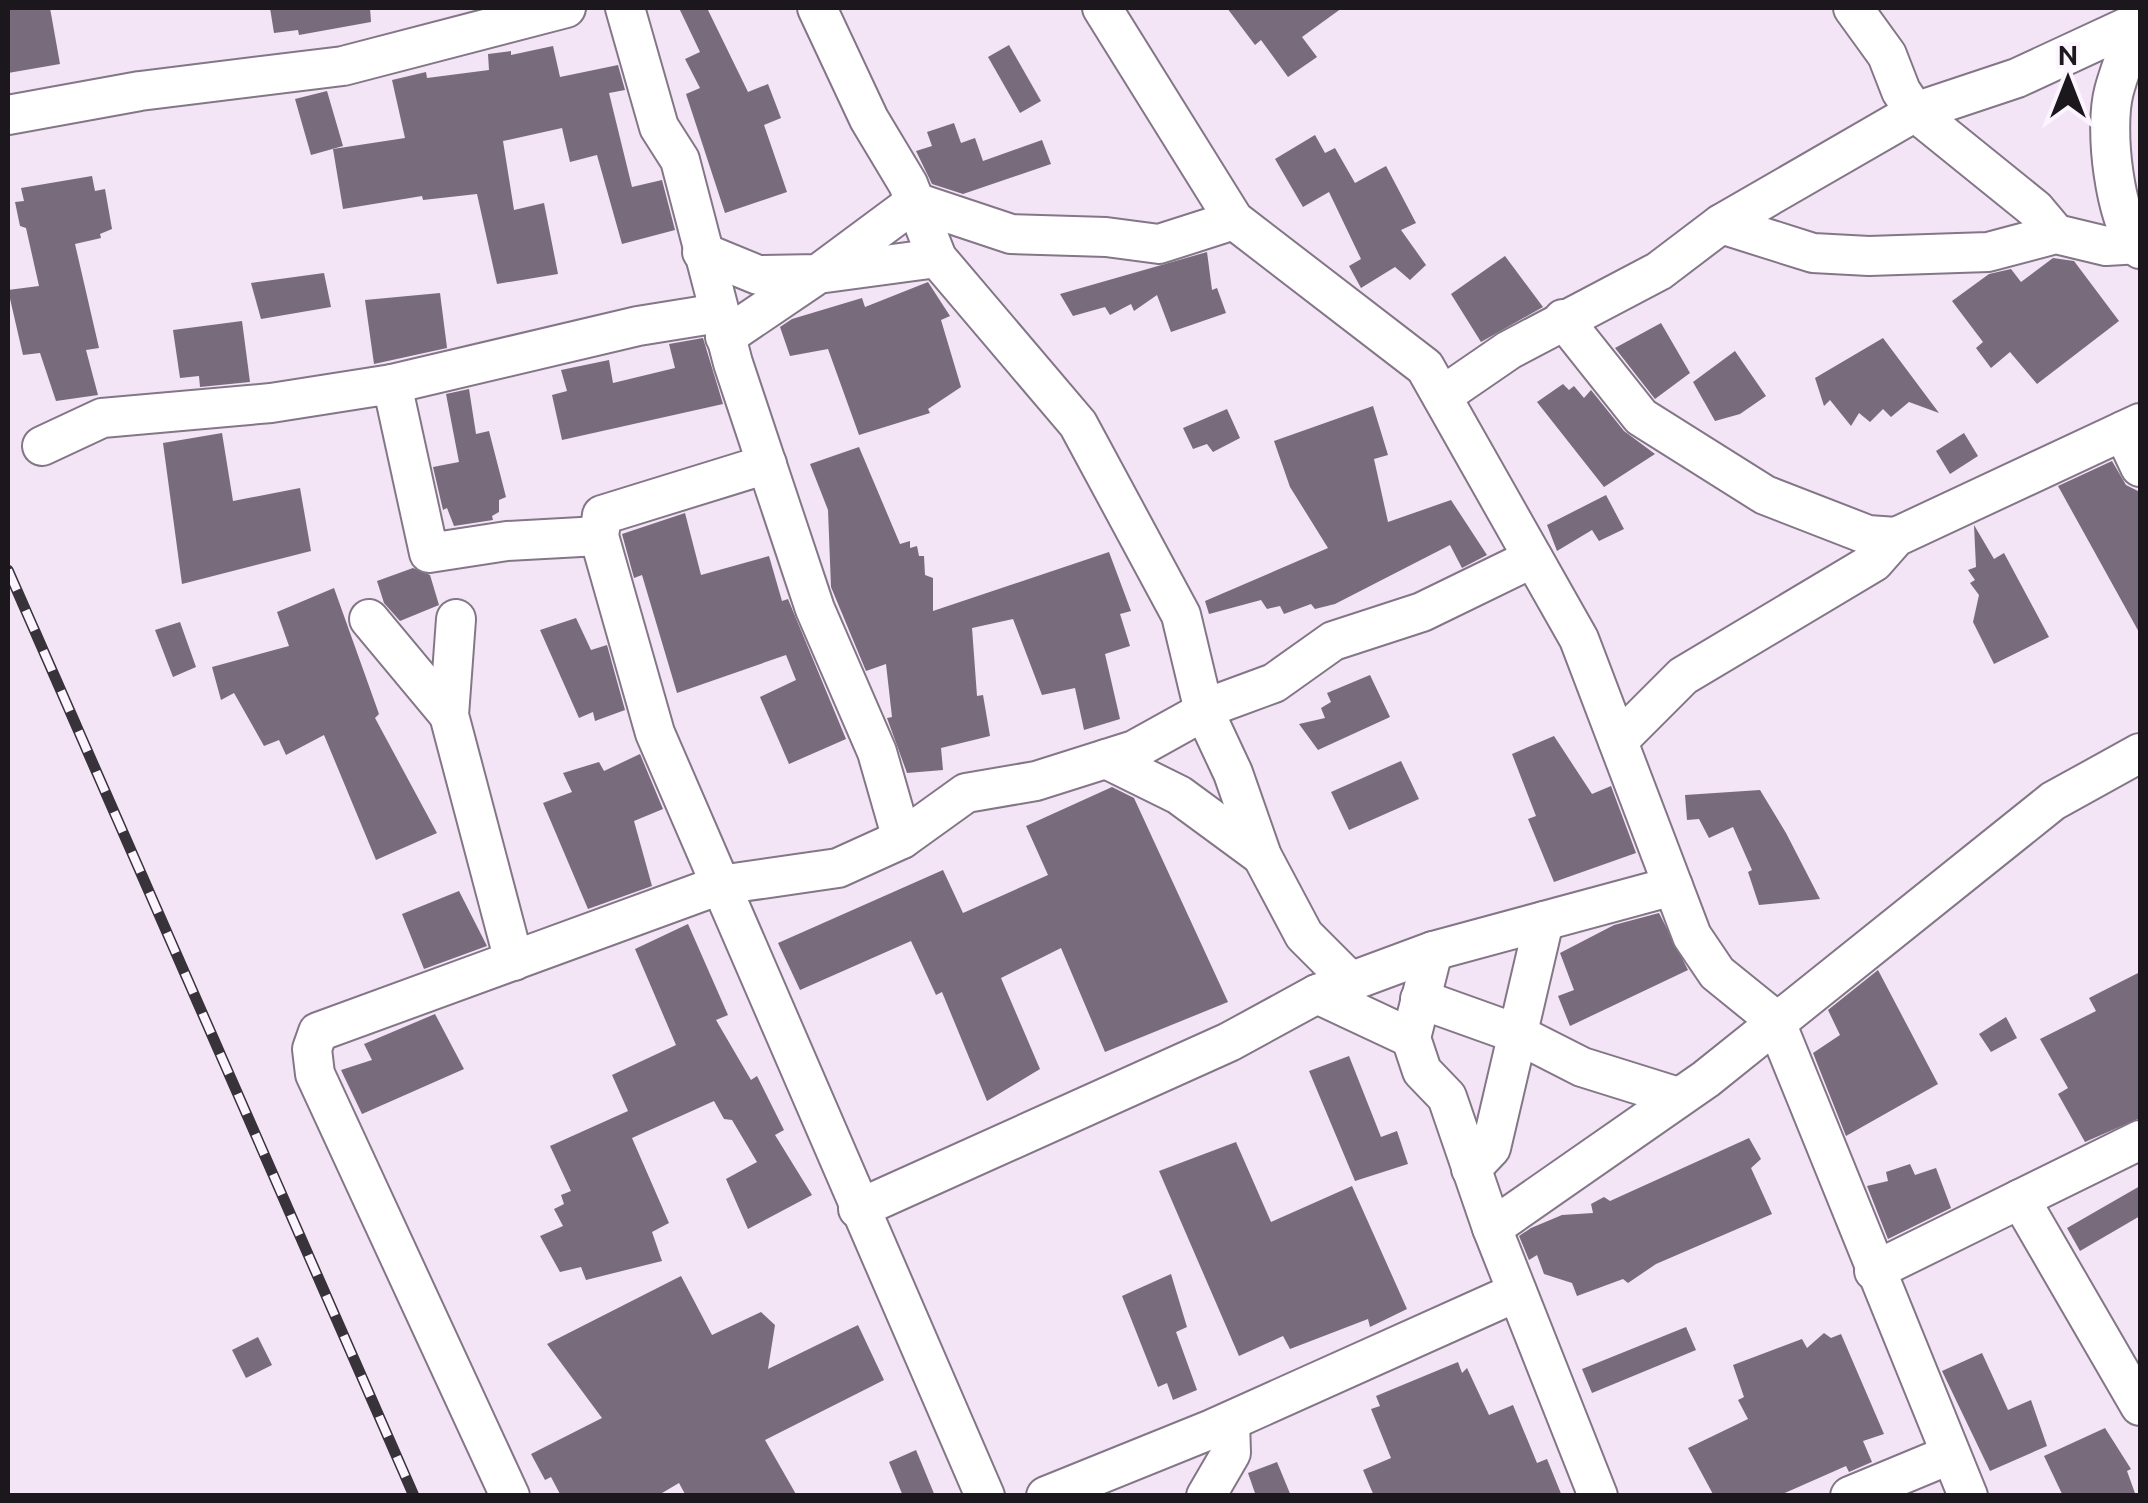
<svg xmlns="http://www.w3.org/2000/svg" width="2148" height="1503" font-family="Ubuntu,sans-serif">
<rect width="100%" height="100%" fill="#f3e4f6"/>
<g fill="#786b7c">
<polygon points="8,8 50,8 60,64 8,73"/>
<polygon points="270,8 370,8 371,22 299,35 298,30 274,33"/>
<polygon points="679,8 707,8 748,92 768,84 781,118 764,125 787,192 725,213 686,94 700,88 685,59 700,52"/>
<polygon points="1227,8 1342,8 1302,37 1317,57 1288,77 1261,40 1255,45"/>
<polygon points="1009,45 1041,101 1020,113 988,57"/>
<polygon points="553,46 560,77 618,65 625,90 609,93 632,187 662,180 675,230 622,244 597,155 570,162 562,128 503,141 514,210 544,203 558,274 497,284 477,194 423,200 422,196 343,209 333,149 405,138 392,80 426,72 427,78 489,70 488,54 511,51 511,55"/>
<polygon points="327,91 343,146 311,155 295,99"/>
<polygon points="954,123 961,143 975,138 983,161 1042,140 1051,164 963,194 932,184 916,151 932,146 927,132"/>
<polygon points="1315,135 1325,153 1335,148 1355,183 1386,166 1416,223 1401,230 1426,265 1410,280 1395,267 1361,288 1349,266 1361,259 1329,192 1303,207 1275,159"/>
<polygon points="92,176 95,191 105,189 112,229 100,234 101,238 75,244 99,348 86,350 98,395 56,401 40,353 23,355 8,290 39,286 26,228 20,226 15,202 24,201 21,188"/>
<polygon points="1207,252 1212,290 1217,288 1226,313 1171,332 1157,295 1134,311 1131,304 1110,315 1105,307 1073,316 1060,294"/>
<polygon points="1505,256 1543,307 1481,342 1451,294"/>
<polygon points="2053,258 2074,261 2119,321 2037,384 2010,352 1991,368 1976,348 1983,342 1952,301 1989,274 2011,269 2021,282"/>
<polygon points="324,273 331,307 261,319 251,283"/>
<polygon points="928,282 950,316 941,320 961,387 928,409 930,413 859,435 828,349 790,356 780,327 792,319 862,298 865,307"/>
<polygon points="440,293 447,348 374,364 365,300"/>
<polygon points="242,321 250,382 200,387 199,376 180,378 173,330"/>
<polygon points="1661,323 1690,373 1655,399 1615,348"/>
<polygon points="703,338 723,404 562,440 552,395 567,391 561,370 609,360 613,383 675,368 669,344"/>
<polygon points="1883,338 1939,413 1909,402 1891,417 1883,409 1870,422 1859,413 1851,426 1830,400 1824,406 1815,378"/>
<polygon points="1735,351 1766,396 1740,414 1715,421 1693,382"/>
<polygon points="1563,384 1569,390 1574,386 1584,398 1591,390 1624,431 1655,454 1604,487 1537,402"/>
<polygon points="469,389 476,434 489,431 506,497 499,500 499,512 492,516 493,520 454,526 447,508 443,510 433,467 459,462 446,394"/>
<polygon points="1373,406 1388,455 1374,459 1388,522 1451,500 1487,555 1462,568 1450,545 1335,604 1315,609 1311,604 1284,614 1280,606 1267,609 1261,600 1209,614 1205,601 1328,548 1290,487 1274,441"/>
<polygon points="1227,409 1240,438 1213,452 1207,444 1193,449 1183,428"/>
<polygon points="222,433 233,501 300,488 311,551 182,584 163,443"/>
<polygon points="1964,433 1978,456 1950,474 1936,451"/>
<polygon points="859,447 900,544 910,541 910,548 917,546 919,556 924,556 925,575 933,578 933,611 1109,552 1131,611 1120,614 1130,646 1105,654 1120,719 1084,730 1075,688 1042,695 1013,619 972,628 977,696 983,695 990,736 941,748 943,770 907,773 887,718 892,717 886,664 866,671 831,587 828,510 810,464"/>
<polygon points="2112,461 2126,485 2140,492 2140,634 2058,486"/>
<polygon points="1606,495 1624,529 1599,541 1592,530 1557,551 1547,525"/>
<polygon points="685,513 701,575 769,556 782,601 788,599 846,739 789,764 760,697 796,680 786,655 677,693 642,575 634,578 622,534"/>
<polygon points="1974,525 1994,559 2004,553 2049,637 1994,664 1973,622 1979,595 1970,583 1975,580 1968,570 1976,567"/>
<polygon points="413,568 430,575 439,605 400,621 384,603 377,581"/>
<polygon points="334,588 379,714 375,718 437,833 376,860 324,735 286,755 279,740 264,746 234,693 221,700 212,667 289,646 277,612"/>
<polygon points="576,618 591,650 607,645 625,710 595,721 593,712 579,718 540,630"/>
<polygon points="180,622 196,667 173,677 155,630"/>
<polygon points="1370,675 1390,717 1318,750 1299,724 1325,718 1321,708 1331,702 1327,693"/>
<polygon points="1554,736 1592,794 1611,786 1636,853 1554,882 1528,819 1536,816 1512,754"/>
<polygon points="640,754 663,809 634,821 652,886 588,909 543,803 572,792 563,773 599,762 604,771"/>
<polygon points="1401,761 1419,799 1349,830 1331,792"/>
<polygon points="1112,787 1134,798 1228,1002 1105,1052 1061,948 1001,978 1040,1069 987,1101 942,992 936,995 911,941 800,990 778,943 943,870 963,913 1048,875 1026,826"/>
<polygon points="1760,790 1786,833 1820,899 1759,905 1748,872 1752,870 1733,827 1709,838 1699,819 1687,820 1685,795"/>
<polygon points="459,891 487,946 424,969 402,914"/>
<polygon points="1659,913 1688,970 1570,1026 1558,996 1574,990 1560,953 1614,925"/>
<polygon points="688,924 728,1015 716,1020 751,1080 757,1076 784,1130 775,1135 812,1195 748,1229 726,1179 757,1162 732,1120 724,1119 714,1101 632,1138 669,1223 652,1232 662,1261 586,1280 581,1267 560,1272 540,1236 563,1226 554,1209 564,1204 561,1195 571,1191 550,1146 628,1111 612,1075 676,1045 635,949"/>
<polygon points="1878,970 1938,1084 1846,1136 1813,1053 1840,1035 1828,1010"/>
<polygon points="2140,972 2140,1118 2085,1142 2058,1094 2068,1088 2040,1039 2096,1011 2089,998"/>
<polygon points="435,1014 464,1069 362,1114 341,1070 372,1060 364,1044"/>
<polygon points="2006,1017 2017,1038 1991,1052 1979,1034"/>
<polygon points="1349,1056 1381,1137 1397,1131 1408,1164 1355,1181 1309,1071"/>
<polygon points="1749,1138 1761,1159 1751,1168 1772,1214 1656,1264 1628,1283 1623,1279 1577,1296 1572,1283 1544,1274 1537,1255 1529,1260 1519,1236 1531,1228 1562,1215 1593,1213 1591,1204 1604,1197 1610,1201"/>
<polygon points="1236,1142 1271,1222 1352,1186 1407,1309 1370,1327 1368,1319 1290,1349 1283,1336 1239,1356 1159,1171"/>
<polygon points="1910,1164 1915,1175 1936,1168 1951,1208 1888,1239 1867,1186 1888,1181 1886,1172"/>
<polygon points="2140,1186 2140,1216 2080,1251 2067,1228"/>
<polygon points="1171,1274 1187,1327 1176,1332 1197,1390 1173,1400 1167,1383 1158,1387 1122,1296"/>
<polygon points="681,1276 712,1335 761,1312 775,1325 768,1369 858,1325 884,1380 765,1440 797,1496 686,1496 679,1483 657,1496 561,1496 551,1477 545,1480 531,1454 602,1418 547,1344"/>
<polygon points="1686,1327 1696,1350 1592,1393 1582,1369"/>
<polygon points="1824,1333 1831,1338 1841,1334 1884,1434 1863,1441 1872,1462 1849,1472 1846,1466 1778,1496 1714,1496 1688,1448 1748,1419 1738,1400 1744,1397 1733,1365 1802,1339 1807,1348"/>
<polygon points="258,1337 272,1365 246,1378 232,1350"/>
<polygon points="1982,1353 2008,1410 2031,1400 2047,1446 1990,1471 1942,1371"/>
<polygon points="1458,1362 1462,1373 1467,1368 1489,1415 1513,1405 1537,1463 1547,1459 1562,1496 1374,1496 1363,1470 1391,1458 1371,1409 1380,1406 1376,1396"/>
<polygon points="2105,1428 2131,1469 2127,1471 2136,1496 2063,1496 2044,1456"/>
<polygon points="916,1450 935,1496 903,1496 889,1462"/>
<polygon points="1277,1462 1291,1496 1256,1496 1248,1473"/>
</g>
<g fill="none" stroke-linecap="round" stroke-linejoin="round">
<defs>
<g id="minor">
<polyline points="625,8 659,127 680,160 733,363 815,609 877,752 902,839"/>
<polyline points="817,8 869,119 908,184 937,258 1078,424 1181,615 1204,711 1233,773 1262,856 1304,935 1350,981"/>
<polyline points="1102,8 1234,220 1425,367 1579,639 1692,936 1717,973 1775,1020 1968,1496"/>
<polyline points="1853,8 1887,55 1901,91 1915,112 2035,209 2056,234"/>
<path d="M2135,24c-5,23 -15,44 -21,67 -10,37 0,129 26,158"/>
<polyline points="8,115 140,91 343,66 566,8"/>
<polyline points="1721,224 1813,253 1869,256 1988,252 2056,234 2106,246 2140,244"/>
<polyline points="702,252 758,275 818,274 915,202 1011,234 1106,237 1159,244 1234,220"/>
<polyline points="1563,319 1641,417 1765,495 1868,535 1896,537"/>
<polyline points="725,337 818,274 937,258"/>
<polyline points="392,384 638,326 719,313"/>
<polyline points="1442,396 1509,350 1659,271 1721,224 1915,112 2017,78 2140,21"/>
<polyline points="2123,431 2140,467"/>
<polyline points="42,446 102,418 271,403 392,384 429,553 507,541 599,536"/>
<polyline points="767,464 602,515 599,536 655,733 985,1496"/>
<polyline points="369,619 449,715"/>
<polyline points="456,619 449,715 514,961"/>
<polyline points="1618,741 1683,676 1874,562 1896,537 2140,423"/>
<polyline points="1106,759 1179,795 1262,856"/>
<polyline points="1433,951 1411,1038 1422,1071 1447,1097 1492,1228 1598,1496"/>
<polyline points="1317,994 1411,1038"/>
<polyline points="1420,999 1515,1033 1582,1067 1678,1097"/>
<polyline points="1471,1169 1491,1148 1544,921"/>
<polyline points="2020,1199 2140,1406"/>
<polyline points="858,1209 1229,1042 1317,994 1433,951 1673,886"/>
<polyline points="1492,1228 1706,1079 2053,801 2140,753"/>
<polyline points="1874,1271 2140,1140"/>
<polyline points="510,1496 315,1074 312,1049 318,1032 720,885 838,868 902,839 966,793 1036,781 1134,750 1217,704 1274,683 1333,641 1422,612 1533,558"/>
<polyline points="1046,1496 1212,1429 1517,1292"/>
<polyline points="1206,1496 1231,1453 1230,1422"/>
<polyline points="1850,1496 1949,1455"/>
</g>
</defs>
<use href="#minor" stroke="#837687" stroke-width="42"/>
<use href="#minor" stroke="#fff" stroke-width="38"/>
<defs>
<polyline id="rail" points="8,570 414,1496"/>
</defs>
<use href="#rail" stroke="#38323a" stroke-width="11"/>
<use href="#rail" stroke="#fcf4ff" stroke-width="8" stroke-dasharray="22" stroke-linecap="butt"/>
</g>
<rect width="2148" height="1503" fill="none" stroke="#1c171d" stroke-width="20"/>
<g transform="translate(2068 80)" stroke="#fcf4ff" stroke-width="8" paint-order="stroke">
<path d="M0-8L18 38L0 25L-18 38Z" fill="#1c171d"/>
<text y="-15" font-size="28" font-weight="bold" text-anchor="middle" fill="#1c171d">N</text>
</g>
</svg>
